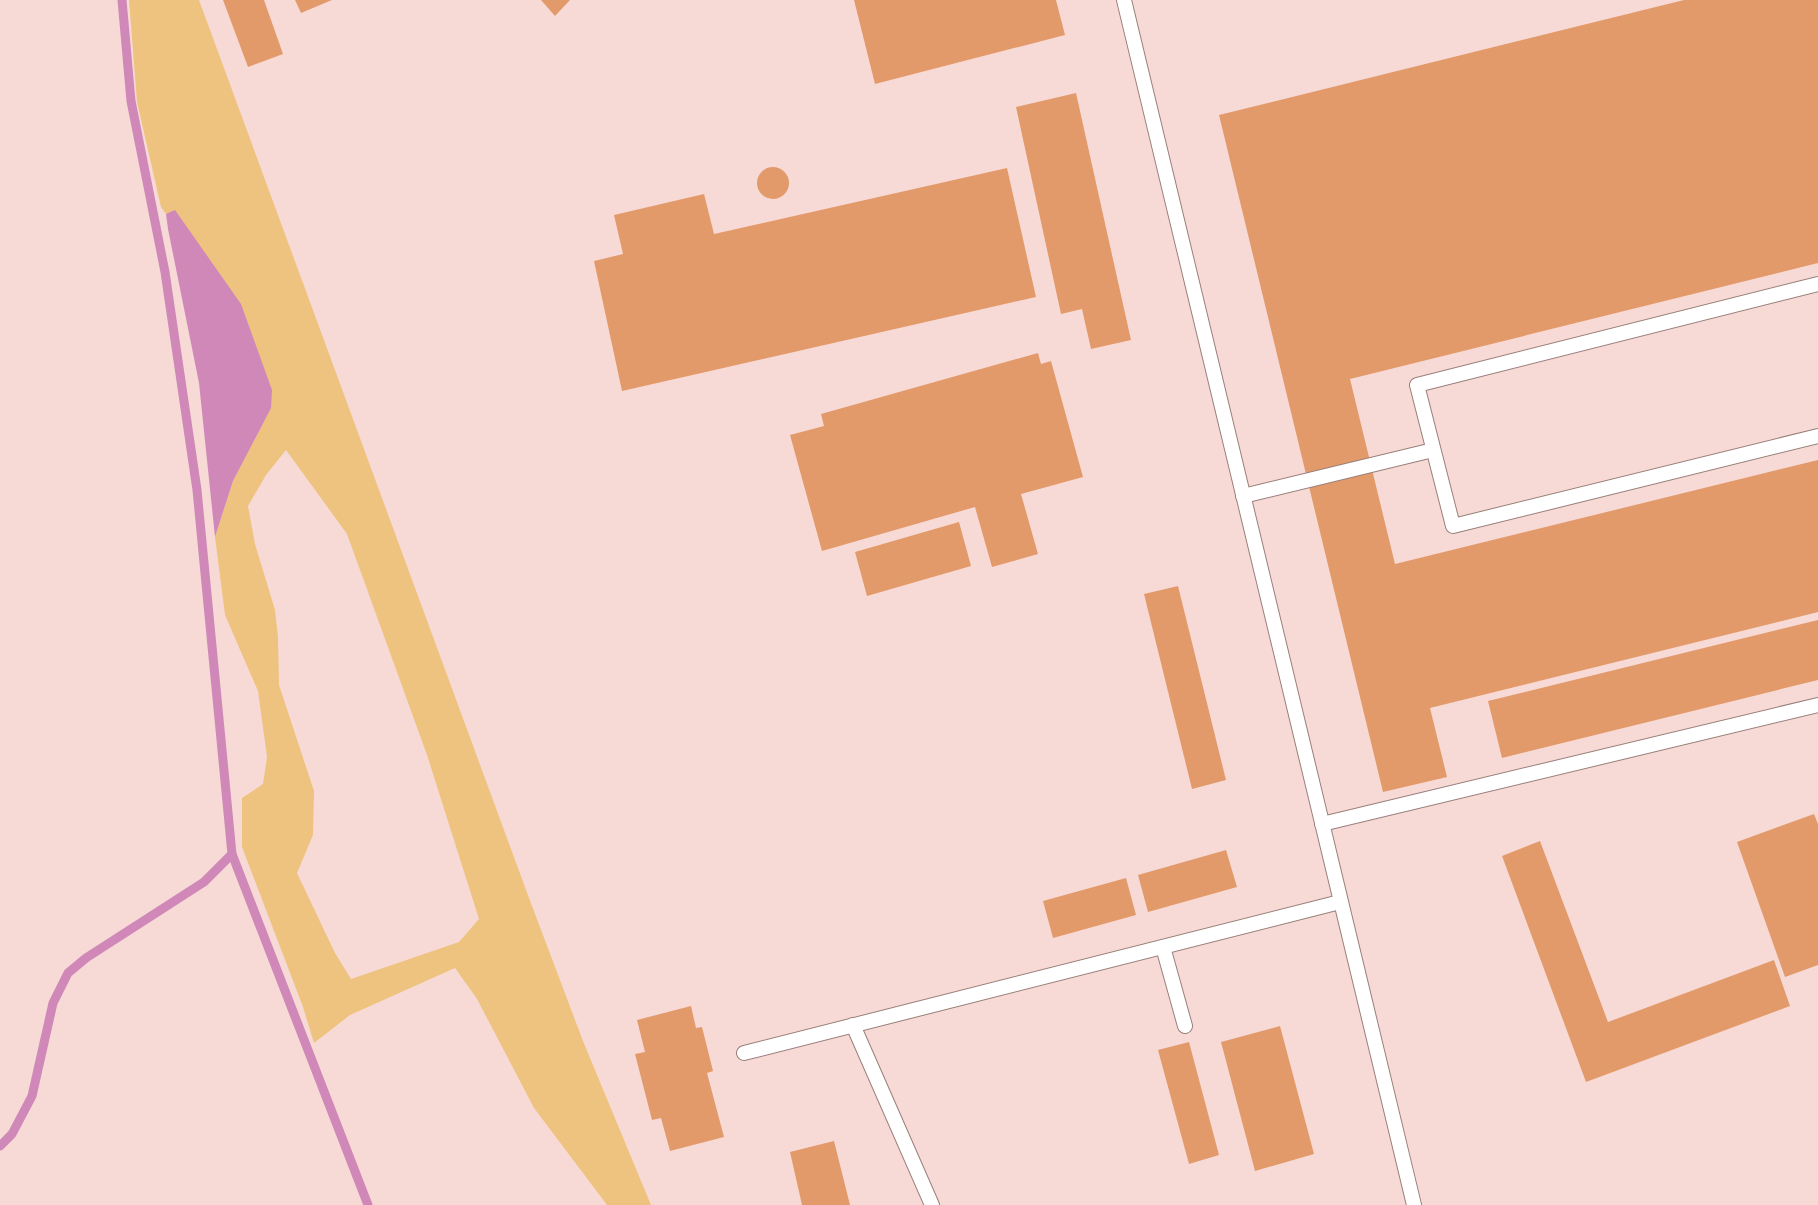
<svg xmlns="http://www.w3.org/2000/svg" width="1818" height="1205" font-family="Arial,sans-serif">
<rect width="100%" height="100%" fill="#f7dad6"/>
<path fill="#eec380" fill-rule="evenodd" d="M129,0h70l330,898 54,143 68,164h-44l-73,-97 -57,-109 -22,-31 -105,47 -36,28 -11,-36 -61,-160v-49l21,-14 4,-27 -9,-66 -33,-76 -10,-78 18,-56 13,-26 -57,-222 -14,-22 -9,3 -5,-7 -24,-105zM286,450l61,84 80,221 52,164 -20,23 -108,37 -16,-26 -38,-80 16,-38 1,-44 -35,-106 -1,-48 -3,-27 -20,-66 -7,-38 18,-31z"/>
<polygon fill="#d088b9" points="175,210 241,304 272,390 271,408 233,481 215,537 199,383 168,229 166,214"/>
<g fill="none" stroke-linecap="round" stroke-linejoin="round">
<g stroke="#d088b9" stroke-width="9">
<polyline points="122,0 131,101 165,272 197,490 232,854 368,1205"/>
<polyline points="0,1146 12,1134 32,1096 53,1003 68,973 86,958 204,882 232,854"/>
</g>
</g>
<g fill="#e39a6b">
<polygon points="223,0 264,0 283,54 248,67"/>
<polygon points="295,0 332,0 301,13"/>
<polygon points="541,0 570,0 555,16"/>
<polygon points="854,0 1056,0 1065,35 875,84"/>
<polygon points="1684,0 1818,0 1818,263 1350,379 1395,564 1818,460 1818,612 1430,708 1447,777 1383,792 1219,115"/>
<polygon points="1076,93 1131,340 1091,349 1082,309 1061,314 1016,107"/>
<circle cx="773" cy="183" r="16"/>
<polygon points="1007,168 1036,297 622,391 594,261 623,254 614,215 704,194 714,234"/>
<polygon points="1038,353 1041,364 1051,361 1083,477 1021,494 1038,554 992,567 975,507 822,551 790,435 824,426 821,414"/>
<polygon points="959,522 971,566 867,596 855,552"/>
<polygon points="1178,586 1226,780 1192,789 1144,594"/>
<polygon points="1818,620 1818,680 1502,758 1488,701"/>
<polygon points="1814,814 1818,824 1818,965 1785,977 1737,842"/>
<polygon points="1540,841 1608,1022 1774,960 1790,1006 1586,1082 1502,856"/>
<polygon points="1226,850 1237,887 1148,912 1138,875"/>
<polygon points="1126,878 1136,915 1053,938 1043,901"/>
<polygon points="691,1006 696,1028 702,1027 713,1071 707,1073 724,1137 670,1151 661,1118 652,1120 635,1054 645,1052 637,1020"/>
<polygon points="1280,1026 1314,1154 1255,1171 1221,1042"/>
<polygon points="1189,1042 1219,1155 1189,1164 1158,1050"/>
<polygon points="834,1141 850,1205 802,1205 790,1152"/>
</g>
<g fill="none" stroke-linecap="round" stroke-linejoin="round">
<defs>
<g id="lane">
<polyline points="1124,0 1414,1205"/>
<polyline points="1818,284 1417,385 1453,526 1818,436"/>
<polyline points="1243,496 1433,450"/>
<polyline points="1322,824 1818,705"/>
<polyline points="1163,947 1185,1026"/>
<polyline points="853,1025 932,1205"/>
<polyline points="744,1053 1340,902"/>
</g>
</defs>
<use href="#lane" stroke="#997f7a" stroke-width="16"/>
<use href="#lane" stroke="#fff" stroke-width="14"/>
</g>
</svg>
